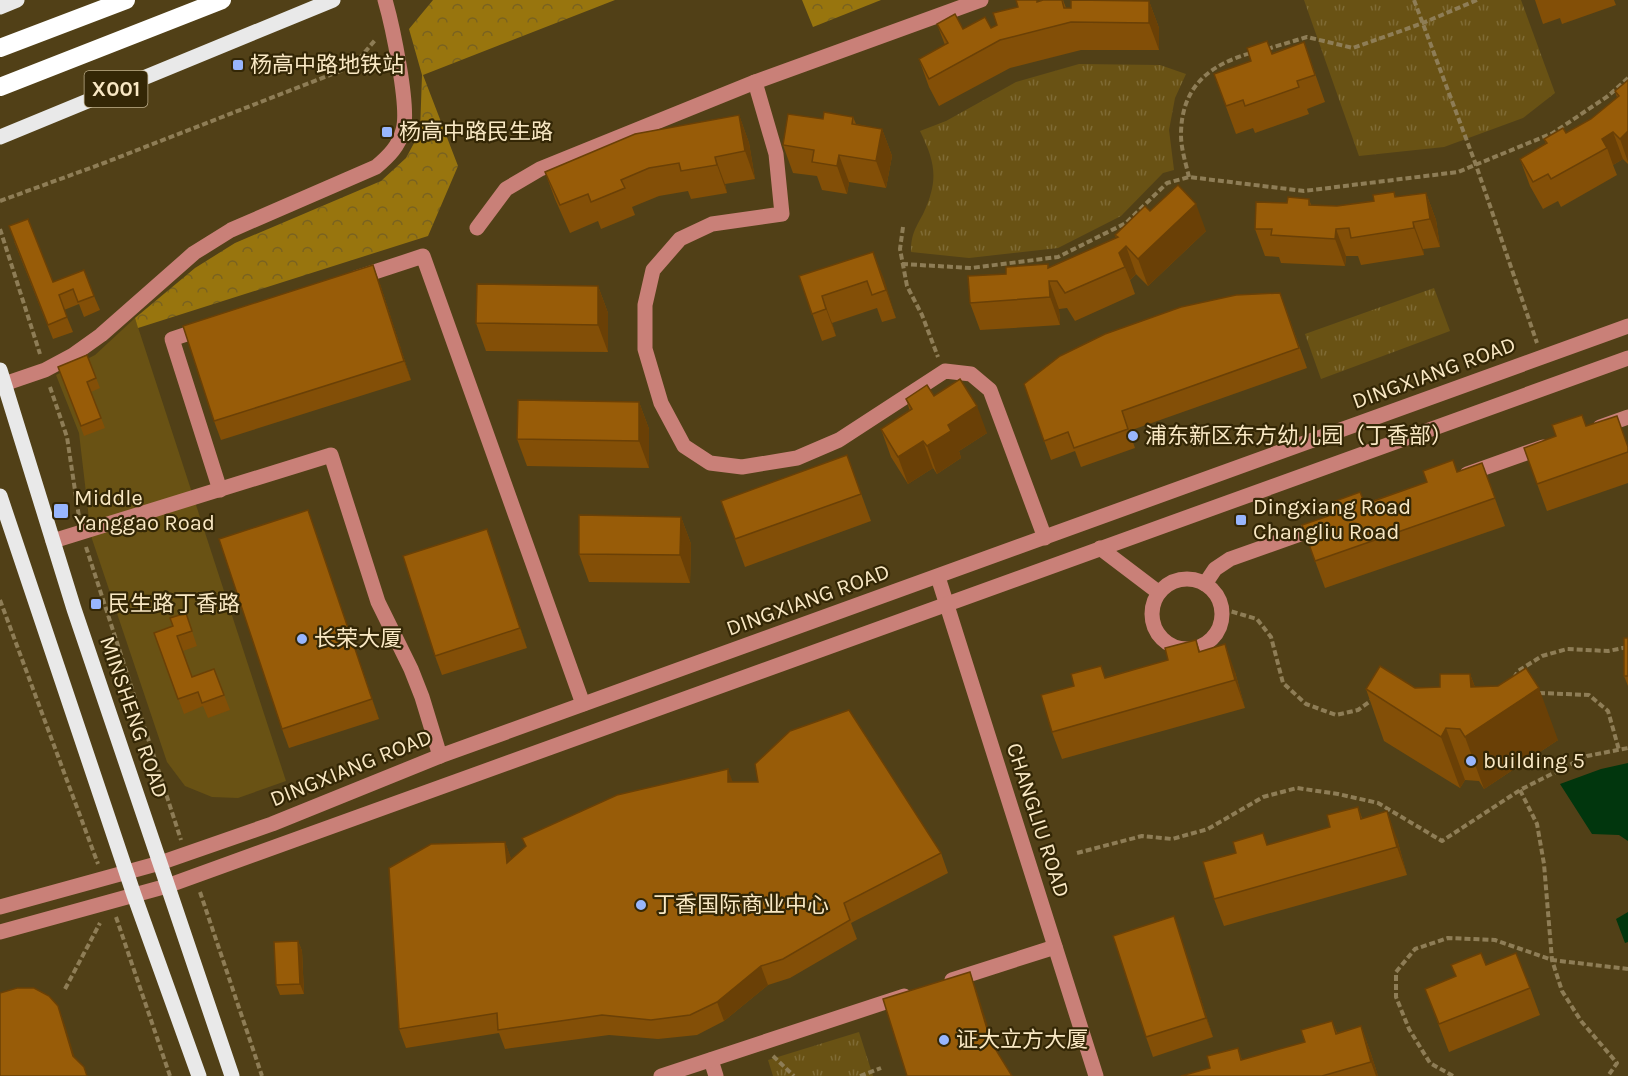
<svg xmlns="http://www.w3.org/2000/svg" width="1628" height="1076" font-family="Karla,'Noto Sans SC',sans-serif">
<defs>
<pattern id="forest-crowns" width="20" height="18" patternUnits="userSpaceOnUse" patternTransform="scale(1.5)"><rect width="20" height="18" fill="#98750e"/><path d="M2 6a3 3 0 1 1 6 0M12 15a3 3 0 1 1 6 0" fill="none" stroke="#796220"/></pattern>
<pattern id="park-tufts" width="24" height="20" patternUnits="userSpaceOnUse" patternTransform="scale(1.5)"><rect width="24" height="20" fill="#695214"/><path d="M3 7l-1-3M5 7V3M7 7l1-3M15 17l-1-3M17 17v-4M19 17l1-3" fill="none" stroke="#7f6b35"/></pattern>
</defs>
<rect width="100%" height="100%" fill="#514017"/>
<polygon fill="#695214" points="135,318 286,781 238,798 212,797 185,786 167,762 91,536 79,433 56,375 95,355"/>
<g fill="url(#forest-crowns)">
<polygon points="433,0 615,0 423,75 458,166 428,236 138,328 135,318 195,268 235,243 381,181 406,158 420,132 422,75 409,29"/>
<polygon points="802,0 881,0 813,27"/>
</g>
<g fill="url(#park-tufts)">
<polygon points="1304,0 1521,0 1555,93 1523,118 1444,147 1359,156"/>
<path d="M1079,64l81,1 26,9 -11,24 -6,32 5,40 -11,3 -42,43 -63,32 -89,10 -58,-6c0,-19 5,-24 13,-40 15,-33 11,-50 -4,-81l26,-10 70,-39z"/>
<polygon points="1434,288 1450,331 1321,379 1305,334"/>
<polygon points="859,1032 873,1076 773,1076 768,1060"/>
</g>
<g fill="#01360d">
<polygon points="1628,763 1628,841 1619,835 1592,834 1560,784 1601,769"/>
<polygon points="1628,912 1628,942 1625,943 1616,919"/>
</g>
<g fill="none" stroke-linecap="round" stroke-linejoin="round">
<g stroke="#8e7d56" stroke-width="4" stroke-dasharray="6 3" stroke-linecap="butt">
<polyline points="1414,0 1476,165 1537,343"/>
<polyline points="1267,49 1307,37 1353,48 1423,23 1477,0"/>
<path d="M1189,177c-3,-13 -8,-28 -8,-42 0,-47 27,-70 70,-82"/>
<polyline points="0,201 104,163 353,66 376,39"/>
<polyline points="903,227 900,249 907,286 922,315 938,357"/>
<polyline points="0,229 40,354"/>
<polyline points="902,264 971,268 1058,257 1126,223 1167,183 1189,177 1304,191 1458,172 1553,133 1608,96 1628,78"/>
<polyline points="50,387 67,437 79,517"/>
<polyline points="86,547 181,840"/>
<polyline points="0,600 98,864"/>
<polyline points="1223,609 1257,619 1271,637 1283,683 1306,704 1336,715 1358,710 1372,700"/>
<polyline points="1514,678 1518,671 1542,656 1567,649 1608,651 1628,647"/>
<polyline points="1539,693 1589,695 1608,711 1619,750"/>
<polyline points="1520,790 1537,824 1544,864 1552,960 1562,991 1581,1021 1617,1063 1608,1076"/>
<polyline points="1077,853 1142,836 1172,839 1208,829 1263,797 1297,788 1338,794 1378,803 1442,841 1520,790 1587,756 1628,748"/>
<polyline points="200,892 262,1076"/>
<polyline points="116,917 170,1076"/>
<polyline points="65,989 100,923"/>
<polyline points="773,1056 794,1076"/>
<polyline points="860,1076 881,1068"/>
<polyline points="1453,1076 1430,1063 1409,1029 1396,997 1396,972 1415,949 1448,938 1495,940 1552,960 1628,969"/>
</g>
<g stroke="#c98078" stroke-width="15">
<polyline points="755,82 776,154 782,214 712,224 680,239 653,270 645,305 645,349 661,403 684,446 710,463 742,467 797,458 839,440 945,371 971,374 990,390 1045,538"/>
<polyline points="477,228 506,189 540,169 755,82 981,0"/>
<polyline points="356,278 423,256 583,704"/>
<polyline points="205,328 172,339 220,490"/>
<path d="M4,384l41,-14 28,-15 28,-20 93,-82 37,-23 145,-63c13,-11 23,-21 27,-37 7,-22 -11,-106 -18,-130"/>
<polyline points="1600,427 1628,417"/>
<polyline points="1467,474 1543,447"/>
<polyline points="53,541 331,455 378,602 411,669 422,697 440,756"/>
<polyline points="1100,548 1158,592"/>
<polyline points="938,577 1096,1076"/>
<circle cx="1187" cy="614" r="35"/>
<polyline points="1205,584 1215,569 1230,559 1323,526"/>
<polyline points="0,907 160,863 272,824 440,756 1628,326"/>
<polyline points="0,932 167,886 1628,358"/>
<polyline points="952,980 1055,947"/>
<polyline points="711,1060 716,1076"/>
<polyline points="661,1076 904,996"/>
</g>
<g stroke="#e9e9e9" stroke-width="15">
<polyline points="0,7 17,0"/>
<polyline points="0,137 333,0"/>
<polyline points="0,370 74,609 232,1076"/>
<polyline points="0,496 134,895 199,1076"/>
</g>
<g stroke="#fff" stroke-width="18">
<polyline points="0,48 126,0"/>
<polyline points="0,87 222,0"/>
</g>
</g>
<g fill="#834f07">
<polygon points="1043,0 1063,0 1066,8 1071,8 1071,0 1149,1 1159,28 1159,50 1081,50 1010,68 939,106 929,87 919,59 945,45 937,24 963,29 991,28 1038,1"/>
<polygon points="1535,0 1614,0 1616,5 1562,24 1560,18 1543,24"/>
<polygon points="1304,42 1325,102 1307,109 1309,114 1255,133 1253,128 1236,134 1214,74"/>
<polygon points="1628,80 1628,164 1623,159 1613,165 1617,175 1561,207 1558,201 1543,209 1530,186 1520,159 1546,144 1544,139 1566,133 1591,119 1617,97 1615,91"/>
<polygon points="739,115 749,143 755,179 725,184 727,193 691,199 688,191 659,196 632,207 635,215 601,229 598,221 570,233 555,199 545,172"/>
<polygon points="853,117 856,124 882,129 892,156 886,188 849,182 847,194 822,190 817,176 793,173 783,145 823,119"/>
<polygon points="1394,192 1396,197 1426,193 1436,220 1440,247 1423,249 1424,255 1361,265 1358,256 1346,256 1345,266 1281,263 1279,257 1265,256 1255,229 1309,199 1311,205 1337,206 1374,201"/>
<polygon points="1150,211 1206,231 1148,286 1136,274 1130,280 1135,294 1075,321 1067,308 1059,309 1060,325 980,330 970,303 1006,274 1048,264 1049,268 1116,238 1115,235"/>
<polygon points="14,241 53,282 94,296 100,310 84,317 79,304 64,310 73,332 53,339"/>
<polygon points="873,252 896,318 882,322 877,308 832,323 836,336 822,341 799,276"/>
<polygon points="380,284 411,380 221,440 214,421"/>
<polygon points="598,286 608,313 608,352 486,351 476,323"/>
<polygon points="1280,293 1307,368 1129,431 1135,448 1081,467 1075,451 1051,460 1024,384"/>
<polygon points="87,355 100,388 91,392 105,428 84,436 58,367"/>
<polygon points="934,396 987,433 959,451 961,458 937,474 933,468 908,484 891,457 881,429 910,411 906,399"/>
<polygon points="639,402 649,429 649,468 527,466 517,439"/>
<polygon points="1586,426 1628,447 1628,483 1547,511 1524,448"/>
<polygon points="847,455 871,521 745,567 721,501"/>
<polygon points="1482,463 1505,526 1325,588 1302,525"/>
<polygon points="308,510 379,719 289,748 282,729"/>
<polygon points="681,517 691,544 690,583 589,582 579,554"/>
<polygon points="487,529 527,648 442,675 435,656"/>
<polygon points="186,613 197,646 183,651 192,677 214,669 230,710 208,718 203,706 184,714 154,633 173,626"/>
<polygon points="1628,638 1628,686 1624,676"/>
<polygon points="1196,640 1200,651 1235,672 1245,708 1062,759 1052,732 1074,686 1168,660"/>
<polygon points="1470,674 1475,687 1558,740 1484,789 1479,781 1465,780 1460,788 1384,741 1366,689 1440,687"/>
<polygon points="733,782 941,853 948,873 851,923 857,939 790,978 768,985 724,1021 697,1035 658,1039 609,1035 505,1049 499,1033 406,1048 399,1029 505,842 511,859 526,846 522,838"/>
<polygon points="1358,807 1362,818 1397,839 1407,875 1224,926 1214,899 1268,845 1330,827"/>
<polygon points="1174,916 1213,1037 1153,1057 1146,1037"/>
<polygon points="298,941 302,951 304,994 280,995 276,985"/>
<polygon points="1486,965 1530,988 1540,1015 1449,1052 1425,989"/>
<polygon points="1332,1021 1337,1033 1361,1026 1371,1054 1378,1076 1181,1076 1210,1068 1238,1048 1242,1060 1305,1042"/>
</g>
<g fill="#6a4006">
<polygon points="1149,1 1159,28 1159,50 1149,23"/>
<polygon points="739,115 749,143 755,179 745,151"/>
<polygon points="882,129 892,156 886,188 876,161"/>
<polygon points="1628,131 1628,162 1620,139"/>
<polygon points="1613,132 1623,159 1613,165 1607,148 1602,139"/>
<polygon points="839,155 849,182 847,194 837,166"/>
<polygon points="715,157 725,184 727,193 717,165"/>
<polygon points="1426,193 1436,220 1440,247 1430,219"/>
<polygon points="1196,204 1206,231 1148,286 1138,259"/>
<polygon points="1413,222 1423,249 1424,255 1414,228"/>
<polygon points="1336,229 1346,256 1345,266 1335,239"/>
<polygon points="1126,246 1136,274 1130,280 1119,253"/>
<polygon points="873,252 884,279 896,318 886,290"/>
<polygon points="373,265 380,284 411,380 404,361"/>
<polygon points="1049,281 1059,309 1060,325 1050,297"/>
<polygon points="598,286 608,313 608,352 598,325"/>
<polygon points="822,296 832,323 836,336 826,309"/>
<polygon points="639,402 649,429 649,468 639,441"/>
<polygon points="977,406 987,433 959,451 961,458 937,474 927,446 948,425"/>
<polygon points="923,441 933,468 908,484 898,457"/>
<polygon points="308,510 315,529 379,719 372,699"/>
<polygon points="681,517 691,544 690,583 680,555"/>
<polygon points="487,529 494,548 527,648 520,628"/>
<polygon points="1225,644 1235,672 1245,708 1235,680"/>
<polygon points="1470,674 1488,722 1539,688 1558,740 1484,789 1465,737 1471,687"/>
<polygon points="1446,728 1465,780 1460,788 1441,737"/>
<polygon points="728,769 735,788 728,782"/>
<polygon points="1387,811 1397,839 1407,875 1397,847"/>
<polygon points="505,842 512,861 507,863"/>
<polygon points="1174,916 1181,936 1213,1037 1206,1018"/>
<polygon points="298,941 302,951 304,994 300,984"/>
<polygon points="761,966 768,985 724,1021 717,1002"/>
<polygon points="970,972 977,992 999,1061 991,1042"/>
<polygon points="58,1006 65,1025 80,1075 73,1056"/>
<polygon points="1361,1026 1371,1054 1378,1076 1376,1076 1371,1062"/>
</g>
<g fill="#985c08" stroke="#6a4006" stroke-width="1.5">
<polygon points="1016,0 1037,0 1037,2 1043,0 1062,0 1064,8 1071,8 1071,0 1149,1 1149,23 1071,22 1000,40 929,79 919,59 948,43 937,24 955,14 963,29 985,17 991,28 997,25 993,13 1018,7"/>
<polygon points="1267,41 1272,54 1304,42 1315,75 1297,81 1299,87 1245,106 1243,100 1226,106 1214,74 1251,61 1247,48"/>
<polygon points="1628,80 1628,131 1620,139 1613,132 1602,139 1607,148 1551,179 1548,174 1533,182 1520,159 1547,143 1544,139 1563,128 1566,133 1591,119 1619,96 1615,91"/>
<polygon points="824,112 853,117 852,124 882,129 876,161 839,155 837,166 812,162 814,150 783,145 788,114 823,119"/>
<polygon points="739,115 745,151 715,157 717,165 681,171 679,163 649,168 621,180 625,188 591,202 588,194 560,205 545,172 635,134"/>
<polygon points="1178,185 1196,204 1138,259 1126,246 1119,253 1125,267 1065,293 1057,281 1049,281 1050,297 970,303 968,276 1006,274 1006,267 1048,264 1048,268 1118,237 1115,235 1145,206 1150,211"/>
<polygon points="1394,192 1395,197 1426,193 1430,219 1413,222 1414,228 1351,238 1349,228 1336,229 1335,239 1271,235 1272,229 1255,229 1256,202 1287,203 1288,197 1309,199 1309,205 1337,206 1374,201 1373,195"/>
<polygon points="28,219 53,282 84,270 94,296 78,302 73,289 59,295 67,317 48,325 9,226"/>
<polygon points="873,252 886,290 872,295 867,281 822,296 826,309 812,314 799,276"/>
<polygon points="373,265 404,361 214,421 183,326"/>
<polygon points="477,284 598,286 598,325 476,323"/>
<polygon points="1280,293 1299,348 1122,411 1128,429 1074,448 1068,432 1044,441 1024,384 1060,356 1105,334 1181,307 1236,295"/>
<polygon points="87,355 96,378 87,382 101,418 81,426 58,367"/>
<polygon points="960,379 977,406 948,425 951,431 927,446 923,441 898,457 881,429 912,409 906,399 927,385 934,396"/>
<polygon points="518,400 639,402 639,441 517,439"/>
<polygon points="1582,415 1586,426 1617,416 1628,447 1628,452 1537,484 1524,448 1556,436 1552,425"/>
<polygon points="847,455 861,494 735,539 721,501"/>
<polygon points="1453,460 1457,472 1482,463 1495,498 1315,561 1302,525 1334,514 1330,503 1360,492 1365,504 1427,482 1423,471"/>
<polygon points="308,510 372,699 282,729 219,539"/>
<polygon points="579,515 681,517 680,555 579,554"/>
<polygon points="487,529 520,628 435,656 403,556"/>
<polygon points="186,613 192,631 177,636 192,677 214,669 224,695 202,703 198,692 178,699 154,633 173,626 170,618"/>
<rect x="1624" y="638" width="4" height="38"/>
<polygon points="1196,640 1199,652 1225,644 1235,680 1052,732 1041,695 1074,686 1071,674 1101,666 1105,678 1136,669 1168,660 1165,648"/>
<polygon points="1380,666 1415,688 1440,687 1440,674 1470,674 1471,687 1498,686 1526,668 1539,688 1465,737 1460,729 1446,728 1441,737 1366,689"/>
<polygon points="849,710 941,853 844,903 850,920 783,959 761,966 717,1002 690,1015 651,1020 602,1015 498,1030 497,1013 399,1029 389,868 431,844 505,842 507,863 526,846 522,838 617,795 728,769 728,782 758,782 755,764 790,731"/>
<polygon points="1358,807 1361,819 1387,811 1397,847 1214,899 1203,862 1236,853 1233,842 1263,833 1267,845 1330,827 1327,815"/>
<polygon points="1174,916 1206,1018 1146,1037 1113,936"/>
<polygon points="298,941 300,984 276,985 274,942"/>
<polygon points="1481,953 1486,965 1516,953 1530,988 1439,1024 1425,989 1456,976 1451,965"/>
<polygon points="970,972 991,1042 1012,1076 907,1076 883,999"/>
<polygon points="17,988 34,988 49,996 58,1006 73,1056 84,1067 87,1076 0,1076 0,993"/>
<polygon points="1332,1021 1336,1034 1361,1026 1371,1062 1322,1076 1181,1076 1210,1068 1207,1056 1238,1048 1241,1060 1305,1042 1301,1030"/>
</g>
<g fill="#98b6fd" stroke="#342706" stroke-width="2">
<rect x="232" y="59" width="12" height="12" rx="3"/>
<rect x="381" y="126" width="12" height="12" rx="3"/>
<circle cx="1133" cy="436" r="6"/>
<rect x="53" y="503" width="16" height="16" rx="3"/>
<rect x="1235" y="514" width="12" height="12" rx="3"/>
<rect x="90" y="598" width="12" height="12" rx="3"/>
<circle cx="302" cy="639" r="6"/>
<circle cx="1471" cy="761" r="6"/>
<circle cx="641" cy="905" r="6"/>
<circle cx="944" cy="1040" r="6"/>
</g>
<g text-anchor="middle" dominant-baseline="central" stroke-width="4.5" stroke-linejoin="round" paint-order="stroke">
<rect fill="#342706" stroke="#beae8b" stroke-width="1.5" x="84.5" y="71" width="63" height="36" rx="4.5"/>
<g font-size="21" font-weight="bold" fill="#f9e8c4">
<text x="116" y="89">X001</text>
</g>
<g font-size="22" fill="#f9e8c4" stroke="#342706" text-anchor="start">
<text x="250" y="65">杨高中路地铁站</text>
<text x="399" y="132">杨高中路民生路</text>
<text x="1145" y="436">浦东新区东方幼儿园（丁香部）</text>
<text x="74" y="498">Middle<tspan x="74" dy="25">Yanggao Road</tspan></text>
<text x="1253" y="507">Dingxiang Road<tspan x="1253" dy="25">Changliu Road</tspan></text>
<text x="108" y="604">民生路丁香路</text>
<text x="314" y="639">长荣大厦</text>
<text x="1483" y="761">building 5</text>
<text x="653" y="905">丁香国际商业中心</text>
<text x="956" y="1040">证大立方大厦</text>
</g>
<g font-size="22" fill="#f9e8c4" stroke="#342706">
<text transform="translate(1434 373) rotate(-20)">DINGXIANG ROAD</text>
<text transform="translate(808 600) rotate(-20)">DINGXIANG ROAD</text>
<text transform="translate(134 717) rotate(71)">MINSHENG ROAD</text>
<text transform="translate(351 768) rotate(-22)">DINGXIANG ROAD</text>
<text transform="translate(1038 820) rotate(72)">CHANGLIU ROAD</text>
</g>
</g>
</svg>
